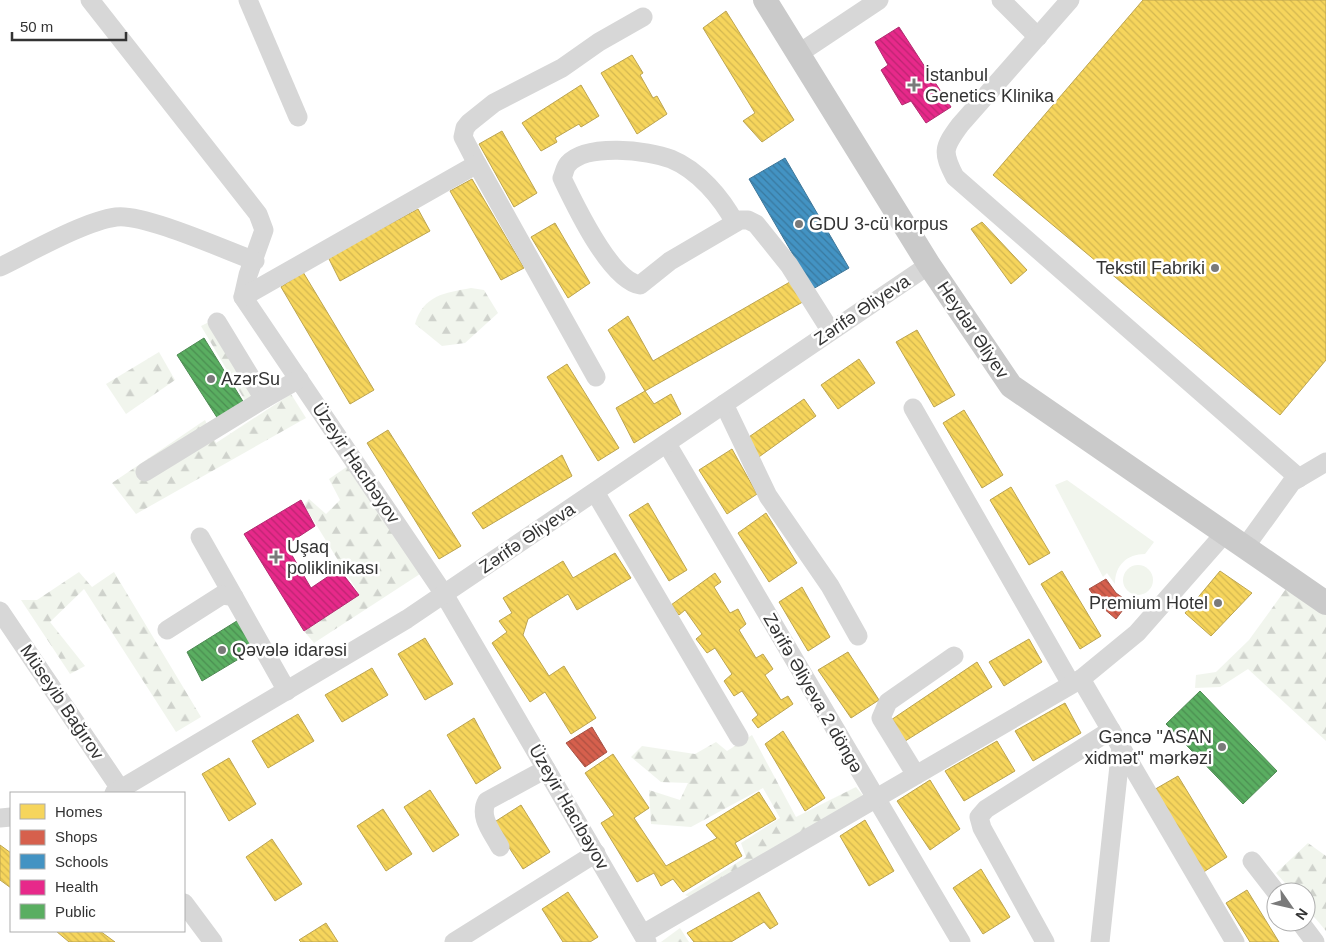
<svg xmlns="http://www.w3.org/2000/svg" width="1326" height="942" font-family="Arial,sans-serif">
<defs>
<pattern id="forest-firs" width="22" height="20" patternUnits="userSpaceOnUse" patternTransform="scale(1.25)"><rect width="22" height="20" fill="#f1f5ed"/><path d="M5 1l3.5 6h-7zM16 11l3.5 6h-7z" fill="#cfd2cc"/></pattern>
<pattern id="homes-back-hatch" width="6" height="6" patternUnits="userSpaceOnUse" patternTransform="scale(1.25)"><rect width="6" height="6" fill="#f6d55c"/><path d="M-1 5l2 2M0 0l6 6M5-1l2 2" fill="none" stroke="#d3b750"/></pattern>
<pattern id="shops-back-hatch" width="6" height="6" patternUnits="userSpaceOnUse" patternTransform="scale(1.25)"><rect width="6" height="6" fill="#d6604d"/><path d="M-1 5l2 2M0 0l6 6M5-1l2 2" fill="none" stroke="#ae5041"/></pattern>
<pattern id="schools-back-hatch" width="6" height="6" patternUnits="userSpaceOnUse" patternTransform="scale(1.25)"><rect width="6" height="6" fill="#4393c3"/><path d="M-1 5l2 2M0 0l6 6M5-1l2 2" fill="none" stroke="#39799f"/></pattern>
<pattern id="health-back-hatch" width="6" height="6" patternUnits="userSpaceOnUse" patternTransform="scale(1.25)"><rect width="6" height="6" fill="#e7298a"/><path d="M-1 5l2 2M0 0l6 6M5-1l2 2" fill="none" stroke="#bc2471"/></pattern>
<pattern id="public-back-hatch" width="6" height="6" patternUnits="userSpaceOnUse" patternTransform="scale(1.25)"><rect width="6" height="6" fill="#5aae61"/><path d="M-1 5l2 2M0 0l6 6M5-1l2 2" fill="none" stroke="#4b8e51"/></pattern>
</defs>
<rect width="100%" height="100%" fill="#fff"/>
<g fill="#f1f5ed">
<path d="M1067,480l87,62 -9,12c-18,0 -30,11 -30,30l-8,-11 -4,4 -48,-92z"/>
<circle cx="1138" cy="580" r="15"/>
</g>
<g fill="url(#forest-firs)">
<path d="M471,288l13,2 14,23 -33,30 -23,3 -27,-22c9,-29 29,-31 56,-36z"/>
<polygon points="211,321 256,398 247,404 201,326"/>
<polygon points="159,352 175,380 126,414 106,384"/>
<polygon points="291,394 306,418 136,514 112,483 205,420 216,443"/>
<polygon points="351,464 420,574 314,643 304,631 359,594 304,505 309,499 326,514 340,500 329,479"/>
<polygon points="79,572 92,587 114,572 201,717 176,732 84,589 50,622 85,666 70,674 21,600 37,600"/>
<polygon points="1288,586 1326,613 1326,741 1248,669 1220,687 1195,688 1196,675 1216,672 1249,640"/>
<polygon points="752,735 796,817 856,787 865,798 694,899 685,895 746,857 741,843 780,818 763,788 691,827 651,824 649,790 680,800 688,783 661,782 631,757 642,746 695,754 716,742 727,751"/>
<polygon points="1308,843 1326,856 1326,931 1306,907 1306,892 1293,892 1276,873"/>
<polygon points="680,928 689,942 661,942"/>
</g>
<g fill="url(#homes-back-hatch)" stroke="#bca450">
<polygon points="1143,0 1326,0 1326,360 1280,415 993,175"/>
<polygon points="726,11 794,120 762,142 743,121 755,113 703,28"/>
<polygon points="632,55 643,73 640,75 653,98 657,96 667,114 637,134 601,73"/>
<polygon points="581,85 599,116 581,127 579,124 555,138 557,142 541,151 522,123"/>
<polygon points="502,131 537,193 514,207 479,144"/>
<polygon points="472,179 524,268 501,280 450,191"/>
<polygon points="418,209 430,231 340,281 328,257"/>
<polygon points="982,222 1027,270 1011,284 971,229"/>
<polygon points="555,223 590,283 568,298 531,237"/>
<polygon points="303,272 374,390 350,404 281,287"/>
<polygon points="795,279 808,299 645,391 608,330 628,316 653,361"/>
<polygon points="917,330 955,395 934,407 896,342"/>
<polygon points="859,359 875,383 838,409 821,385"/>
<polygon points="567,364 619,448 598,461 547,377"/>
<polygon points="645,391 654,404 671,394 681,414 634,443 616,408"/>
<polygon points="804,399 816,416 756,459 743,441"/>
<polygon points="964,410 1003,475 982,488 943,423"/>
<polygon points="388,430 461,546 439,559 367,443"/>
<polygon points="732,449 757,494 727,514 699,470"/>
<polygon points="562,455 572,476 483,529 472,513"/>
<polygon points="1011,487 1050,553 1029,565 990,500"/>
<polygon points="648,503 687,570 669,581 629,515"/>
<polygon points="766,513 797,563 769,582 738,533"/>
<polygon points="615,553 631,578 577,610 568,594 528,619 523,635 549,676 564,666 596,718 571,734 545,692 530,702 492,643 507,632 499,621 512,613 503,598 563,561 573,578"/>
<polygon points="1062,571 1101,636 1080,649 1041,584"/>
<polygon points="1220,571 1252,593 1211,636 1185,613"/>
<polygon points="715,573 721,582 714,587 730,613 738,609 746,624 739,630 756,658 763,654 773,669 765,675 781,700 788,696 793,704 758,728 752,720 758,715 742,691 734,696 724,681 732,674 715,648 707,653 696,639 702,634 685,610 679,615 671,605"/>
<polygon points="802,587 830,637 808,651 779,602"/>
<polygon points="425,638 453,684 425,700 398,654"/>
<polygon points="1029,639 1042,662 1004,686 989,662"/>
<polygon points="848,652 879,700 851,718 818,670"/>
<polygon points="977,662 992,687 902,743 888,722"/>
<polygon points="372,668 388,695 342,722 325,695"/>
<polygon points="1065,703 1081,733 1033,761 1015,731"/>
<polygon points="298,714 314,741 268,768 252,741"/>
<polygon points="474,718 501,768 476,784 447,735"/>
<polygon points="783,731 825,798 805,811 765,744"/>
<polygon points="997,741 1015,771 964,801 945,771"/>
<polygon points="613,754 649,808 634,818 666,866 717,838 706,825 759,792 776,819 735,843 742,856 683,892 673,879 661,886 654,873 637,882 601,823 614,815 585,773"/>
<polygon points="229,758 256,804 229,821 202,774"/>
<polygon points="1178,776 1227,857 1202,873 1152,791"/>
<polygon points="930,780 960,829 930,850 897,801"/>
<polygon points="430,790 459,835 433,852 404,807"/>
<polygon points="521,805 550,852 523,869 493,823"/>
<polygon points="383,809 412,854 386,871 357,826"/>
<polygon points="865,820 894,871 869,886 840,836"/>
<polygon points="272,839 302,884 275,901 246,857"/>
<polygon points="0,845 11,853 11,888 0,880"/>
<polygon points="981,869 1010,917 983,934 953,888"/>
<polygon points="1247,890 1279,942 1250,942 1226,903"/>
<polygon points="568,892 598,937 590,942 563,942 542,909"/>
<polygon points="759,892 778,924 770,929 764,922 731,942 694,942 687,933"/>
<polygon points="326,923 338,942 301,942 299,940"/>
<polygon points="56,931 100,931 115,942 69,942"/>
</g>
<g fill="url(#shops-back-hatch)" stroke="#a55245">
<polygon points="1106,579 1116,593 1129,602 1116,619 1103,608 1089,589"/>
<polygon points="592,727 607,752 585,767 566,743"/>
</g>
<polygon fill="url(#schools-back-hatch)" stroke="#3e7698" points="785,158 849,268 813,289 749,179"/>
<g fill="url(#health-back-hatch)" stroke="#b12c70">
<polygon points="899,27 951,107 926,123 911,101 902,105 881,70 888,65 875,42"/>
<polygon points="301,500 315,526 286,545 311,588 339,569 359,595 304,631 244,534"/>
</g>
<g fill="url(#public-back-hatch)" stroke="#4e8953">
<polygon points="204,338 244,403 218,419 177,355"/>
<polygon points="240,619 257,648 202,681 187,652"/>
<polygon points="1200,691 1277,771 1243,804 1166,724"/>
</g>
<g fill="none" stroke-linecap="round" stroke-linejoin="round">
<g stroke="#d7d7d7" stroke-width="19">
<polyline points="90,0 258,214 264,230 248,275 243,297 444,594 647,942"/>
<polyline points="248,0 298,117"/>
<polyline points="1001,0 1038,37"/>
<path d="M1070,0l-110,125c-17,23 -18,27 -5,52l344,301"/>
<polyline points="798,54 879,0"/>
<polyline points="477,164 463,137 465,128 469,123 494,103 562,68 599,42 643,17"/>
<path d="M735,223c-13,-25 -37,-53 -64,-64 -23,-9 -85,-16 -103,5 -3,3 -4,10 -6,14 13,27 48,102 78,107l30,-24 70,-41h8l8,4 33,41 41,65"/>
<path d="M0,267c31,-15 85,-46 116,-50 27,-4 109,33 139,44"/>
<polyline points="243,297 477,164 596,377"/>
<polyline points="217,322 264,399 299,379"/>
<polyline points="724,404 768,496 830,586 858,636"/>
<polyline points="913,408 1071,684"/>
<polyline points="667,444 961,942"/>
<polyline points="145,472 264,399"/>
<polyline points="595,492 739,737"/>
<polyline points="200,537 234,597"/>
<polyline points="1245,547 1292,482 1326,462"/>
<polyline points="0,611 123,793"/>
<polyline points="167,630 222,595 234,597 287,691"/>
<polyline points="1081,679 1235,942"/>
<polyline points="916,775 881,718 888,702 954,656"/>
<polyline points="114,793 407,619 929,265"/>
<polyline points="0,818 11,817"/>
<path d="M500,847c-7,-14 -22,-30 -13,-46l59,-32"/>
<polyline points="1252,861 1276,892"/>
<polyline points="184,903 213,942"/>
<polyline points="1300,922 1315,942"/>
<polyline points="643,934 1081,679 1137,633 1225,533"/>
<polyline points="454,942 596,853"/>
<polyline points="1045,942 982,828 979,817 986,809 1111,730"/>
<polyline points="1100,942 1121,747"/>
</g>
<polyline stroke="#cacaca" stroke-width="24" points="765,0 929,265 1011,386 1326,603"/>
</g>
<g fill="#7a7a7a" stroke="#fff" stroke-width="2">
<path d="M911.5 77.5h5v5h5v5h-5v5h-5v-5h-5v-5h5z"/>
<circle cx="799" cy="224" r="5"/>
<circle cx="1215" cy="268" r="5"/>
<circle cx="211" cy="379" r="5"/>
<path d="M273.5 549.5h5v5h5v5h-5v5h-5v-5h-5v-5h5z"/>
<circle cx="1218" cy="603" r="5"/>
<circle cx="222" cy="650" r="5"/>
<circle cx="1222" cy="747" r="5"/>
</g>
<g text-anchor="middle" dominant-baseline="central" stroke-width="5" stroke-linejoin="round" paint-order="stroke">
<g font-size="18" fill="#333" stroke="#fff" text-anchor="start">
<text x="925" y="75">İstanbul<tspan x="925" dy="21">Genetics Klinika</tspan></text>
<text x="809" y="224">GDU 3-cü korpus</text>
<text x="1205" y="268" text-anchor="end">Tekstil Fabriki</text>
<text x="221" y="379">AzərSu</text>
<text x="287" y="547">Uşaq<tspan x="287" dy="21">poliklinikası</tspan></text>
<text x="1208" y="603" text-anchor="end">Premium Hotel</text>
<text x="232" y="650">Qəvələ idarəsi</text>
<text x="1212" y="737" text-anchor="end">Gəncə "ASAN<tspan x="1212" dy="21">xidmət" mərkəzi</tspan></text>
</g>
<g font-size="18" fill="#333" stroke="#fff">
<text transform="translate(862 310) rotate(-34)">Zərifə Əliyeva</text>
<text transform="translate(973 330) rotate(56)">Heydər Əliyev</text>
<text transform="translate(356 463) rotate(56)">Üzeyir Hacıbəyov</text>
<text transform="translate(527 538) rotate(-34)">Zərifə Əliyeva</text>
<text transform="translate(813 693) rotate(60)">Zərifə Əliyeva 2 döngə</text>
<text transform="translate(62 702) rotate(56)">Müseyib Bağırov</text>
<text transform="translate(569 807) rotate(60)">Üzeyir Hacıbəyov</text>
</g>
</g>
<rect x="10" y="792" width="175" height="140" fill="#ffffff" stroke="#adadad"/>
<rect x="20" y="804" width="25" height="15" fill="#f6d55c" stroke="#adadad"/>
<text x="55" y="817" font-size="15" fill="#333333">Homes</text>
<rect x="20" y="830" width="25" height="15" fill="#d6604d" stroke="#adadad"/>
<text x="55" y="842" font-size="15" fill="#333333">Shops</text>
<rect x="20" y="854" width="25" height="15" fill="#4393c3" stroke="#adadad"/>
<text x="55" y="867" font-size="15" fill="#333333">Schools</text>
<rect x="20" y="880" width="25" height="15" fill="#e7298a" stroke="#adadad"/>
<text x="55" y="892" font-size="15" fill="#333333">Health</text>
<rect x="20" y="904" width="25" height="15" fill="#5aae61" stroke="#adadad"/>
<text x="55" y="917" font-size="15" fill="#333333">Public</text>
<g transform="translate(1291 907) rotate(124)"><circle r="24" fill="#ffffff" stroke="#adadad"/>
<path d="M0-4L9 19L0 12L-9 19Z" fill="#7a7a7a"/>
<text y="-8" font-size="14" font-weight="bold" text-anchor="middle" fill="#333333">N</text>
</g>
<path d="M12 32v8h114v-8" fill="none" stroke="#333333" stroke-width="2.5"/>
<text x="20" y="32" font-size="15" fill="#333333" stroke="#ffffff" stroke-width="4" paint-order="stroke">50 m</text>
</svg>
